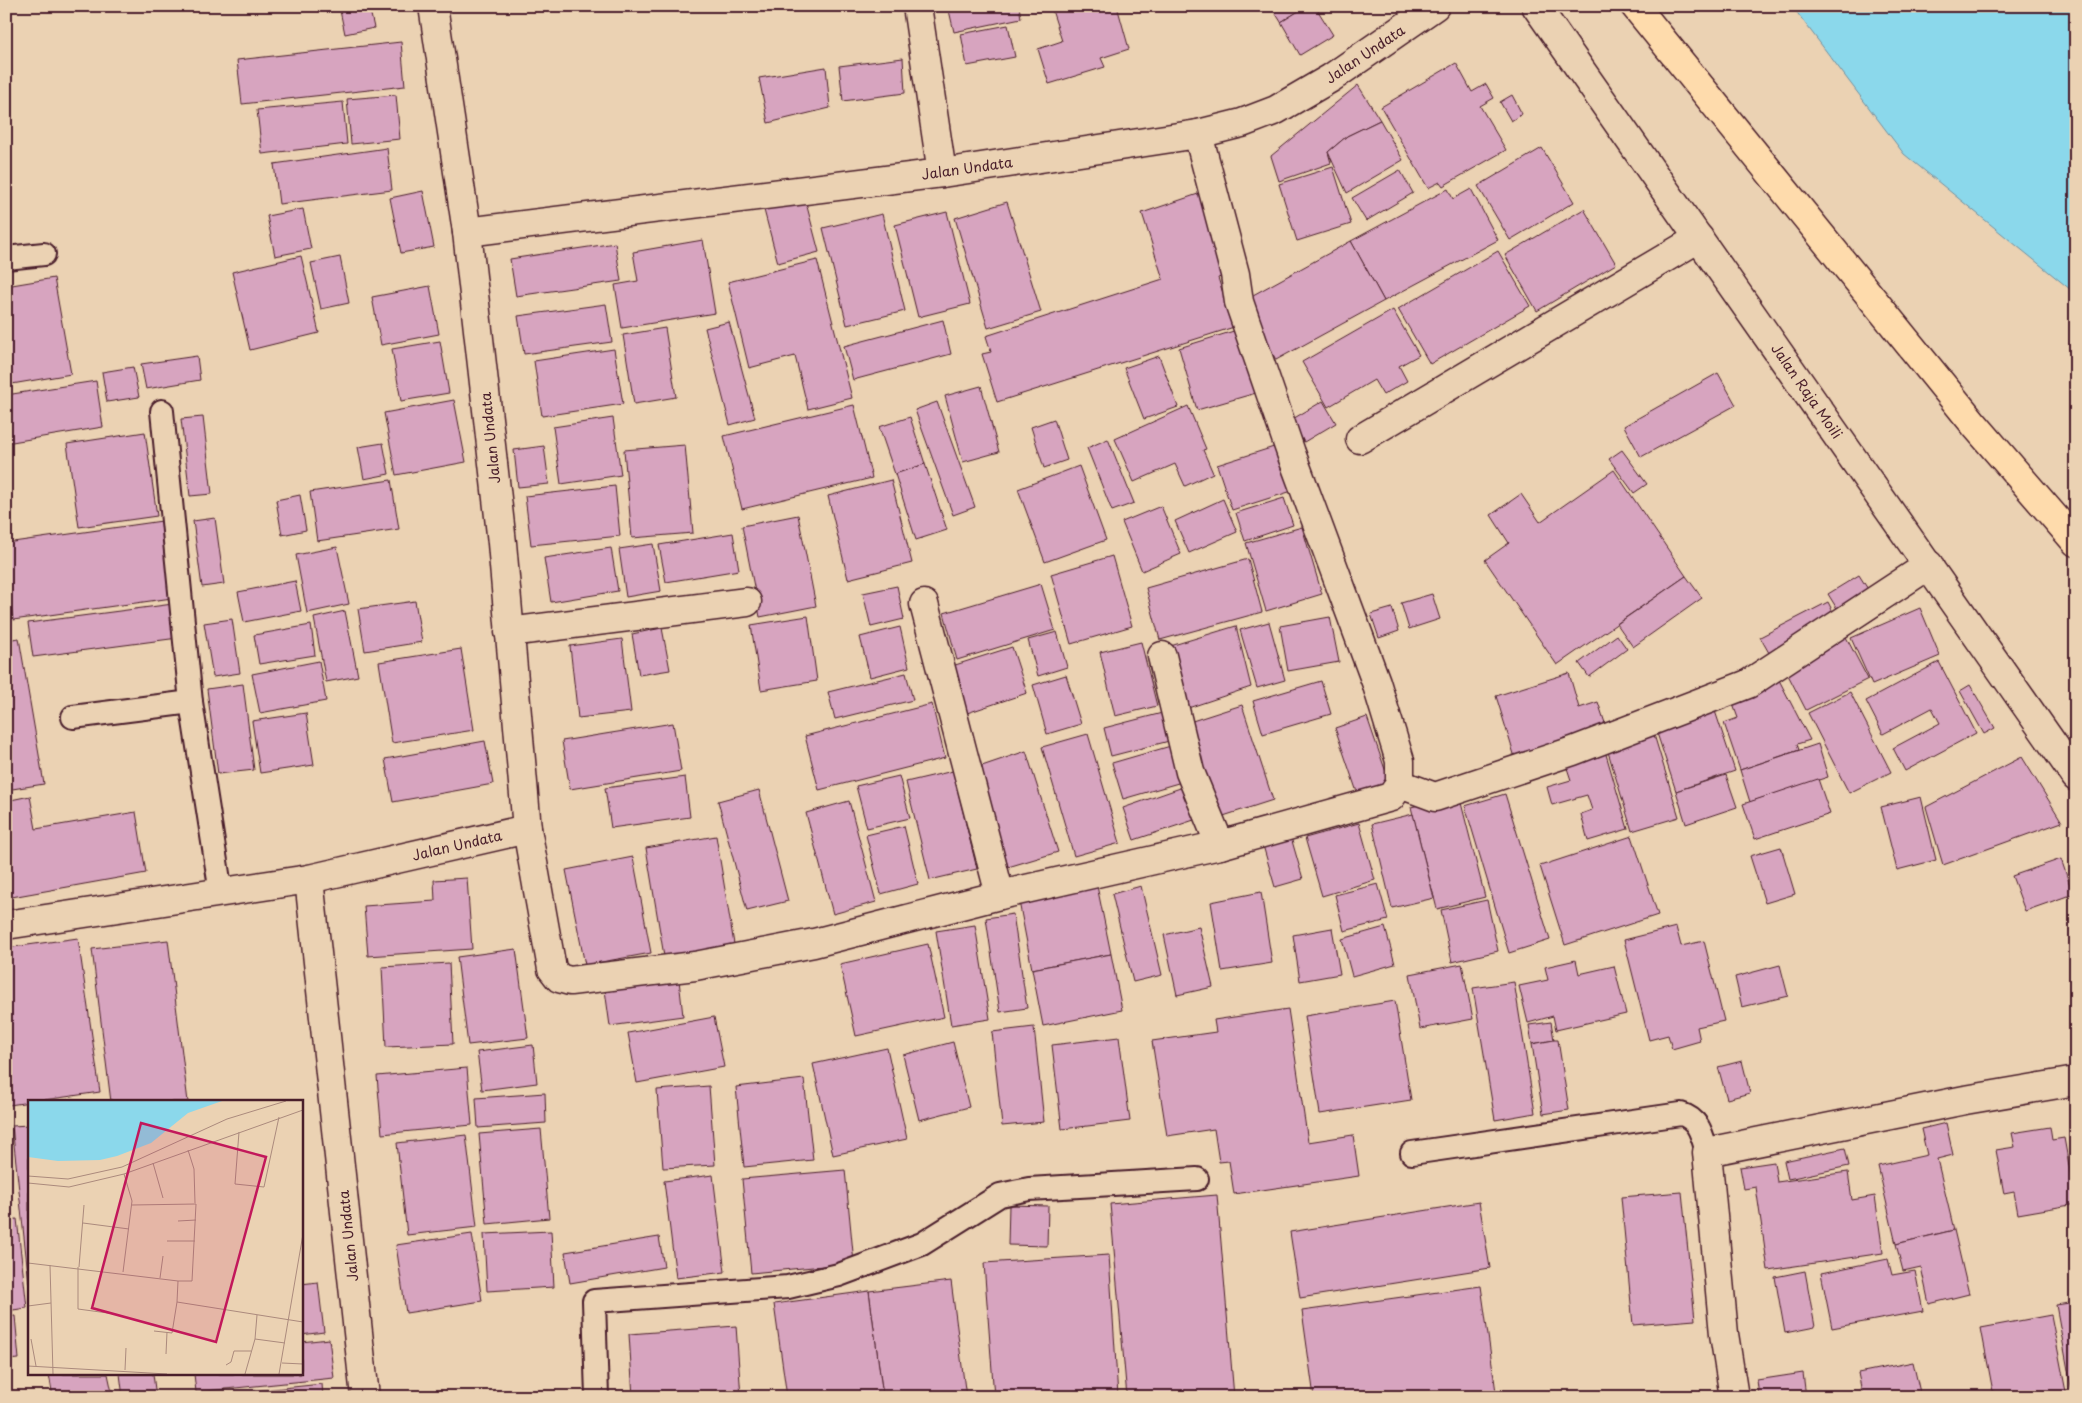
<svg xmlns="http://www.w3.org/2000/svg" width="2082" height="1403" font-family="'Playpen Sans',sans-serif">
<rect width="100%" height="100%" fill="#ebd2b3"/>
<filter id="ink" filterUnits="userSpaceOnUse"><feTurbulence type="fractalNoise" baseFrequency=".02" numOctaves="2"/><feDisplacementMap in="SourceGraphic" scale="10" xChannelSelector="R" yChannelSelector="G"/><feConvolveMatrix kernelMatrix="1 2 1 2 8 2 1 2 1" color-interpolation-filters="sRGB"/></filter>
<g filter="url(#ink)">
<polygon fill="#8bd8eb" stroke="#718e9e" points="1792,6 2076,6 2076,294 1904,154"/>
<g fill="#d7a4bf" stroke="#4a1f2b">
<polygon points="339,6 369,6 374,28 345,34"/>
<polygon points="948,6 1019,6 1021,18 954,32"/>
<polygon points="1117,6 1129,49 1101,58 1105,67 1049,84 1038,49 1062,41 1051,7"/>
<polygon points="1271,6 1307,6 1281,22"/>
<polygon points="1307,6 1315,6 1333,35 1300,55 1281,22"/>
<polygon points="1008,25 1015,57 967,66 961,34"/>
<polygon points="401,42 405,86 242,104 237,60"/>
<polygon points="903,58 905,93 843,101 839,66"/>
<polygon points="1456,63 1472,92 1486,84 1494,98 1480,106 1506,150 1443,186 1440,182 1428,188 1381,107"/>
<polygon points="826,67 830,108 768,123 759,78"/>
<polygon points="1358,85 1380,120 1347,136 1328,152 1331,163 1279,181 1271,156"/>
<polygon points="396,95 400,139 351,144 347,99"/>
<polygon points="1512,95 1522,114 1511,121 1500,102"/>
<polygon points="343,102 347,144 262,154 257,110"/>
<polygon points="1380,120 1403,160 1347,193 1328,152 1347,136"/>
<polygon points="387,148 392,190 279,204 274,164"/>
<polygon points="1542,148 1574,202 1510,240 1478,186"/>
<polygon points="1333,167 1351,224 1297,241 1279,184"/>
<polygon points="1400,170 1413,193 1366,221 1352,198"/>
<polygon points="1448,189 1453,199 1471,189 1498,240 1384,301 1351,241"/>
<polygon points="423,191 434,247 401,253 390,198"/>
<polygon points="1201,193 1227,275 1218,278 1234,327 997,402 982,354 991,352 986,336 1163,279 1142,213"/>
<polygon points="805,199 819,252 778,263 764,210"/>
<polygon points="1007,202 1041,312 988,328 955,218"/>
<polygon points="303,209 311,249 275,256 267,216"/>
<polygon points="1584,209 1616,264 1537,311 1505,255"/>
<polygon points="947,212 970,304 918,317 895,225"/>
<polygon points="882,214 905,311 847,325 823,228"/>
<polygon points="703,240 715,313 622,328 615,285 638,281 633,252"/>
<polygon points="1351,241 1384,301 1276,360 1244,300"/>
<polygon points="615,243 621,281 516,296 510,259"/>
<polygon points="1498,251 1530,306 1430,364 1398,309"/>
<polygon points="301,256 319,333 250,350 232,272"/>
<polygon points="340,257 349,303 321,309 311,263"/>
<polygon points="817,260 852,398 808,409 795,356 749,368 728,282"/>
<polygon points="54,278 71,374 6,385 6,286"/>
<polygon points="430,286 439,334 381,345 372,297"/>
<polygon points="606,304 612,342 524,354 518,316"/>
<polygon points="1393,310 1419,355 1399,366 1407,381 1383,395 1374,380 1328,407 1302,362"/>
<polygon points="943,320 951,354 853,380 844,346"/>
<polygon points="729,322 755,418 730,425 705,328"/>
<polygon points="665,328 676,397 634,404 623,335"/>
<polygon points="1237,330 1256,393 1197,410 1179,348"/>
<polygon points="440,341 449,393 401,401 392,349"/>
<polygon points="614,349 623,404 542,416 534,361"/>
<polygon points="197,356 200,380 146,389 141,364"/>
<polygon points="1159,356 1178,407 1144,419 1124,368"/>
<polygon points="133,367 139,397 107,402 102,372"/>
<polygon points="1718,373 1736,405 1641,457 1624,426"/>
<polygon points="96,381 103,427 6,443 6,395"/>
<polygon points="981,386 999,452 963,462 945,396"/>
<polygon points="454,400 466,462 396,475 384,413"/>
<polygon points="1323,401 1336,423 1304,442 1291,420"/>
<polygon points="937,402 975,507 953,515 915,410"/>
<polygon points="854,405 872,478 742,509 724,436"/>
<polygon points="1188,406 1206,449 1203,450 1213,473 1185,486 1175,464 1134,482 1115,439"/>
<polygon points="203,417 212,494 190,496 181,419"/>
<polygon points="910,417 925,464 895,474 879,427"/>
<polygon points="613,418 621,475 561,484 553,427"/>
<polygon points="1054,419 1067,460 1044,468 1031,427"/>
<polygon points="145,432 157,516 79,527 67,444"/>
<polygon points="1108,439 1134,503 1112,511 1087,448"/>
<polygon points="383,443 389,474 364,479 358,447"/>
<polygon points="685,445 693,533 632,538 624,450"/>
<polygon points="544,446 549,484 518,487 514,450"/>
<polygon points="1277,446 1292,491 1232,510 1217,465"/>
<polygon points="1622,450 1647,484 1634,493 1609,459"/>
<polygon points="925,464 947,530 916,540 895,474"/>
<polygon points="1079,466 1106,540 1045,562 1018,489"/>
<polygon points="1614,470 1686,576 1557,665 1485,560 1509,543 1491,515 1521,494 1540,522"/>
<polygon points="391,480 399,529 317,541 310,492"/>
<polygon points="891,480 912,563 848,579 828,496"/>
<polygon points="615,486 620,536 531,545 525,496"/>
<polygon points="300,495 306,530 282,535 276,500"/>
<polygon points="1284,498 1293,525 1245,541 1236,513"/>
<polygon points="1223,499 1237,532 1189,553 1175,521"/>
<polygon points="1161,506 1181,554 1142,571 1122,522"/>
<polygon points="798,515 816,606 760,617 742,526"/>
<polygon points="215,518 224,584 202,587 193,521"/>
<polygon points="162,521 172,598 13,620 6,570 6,543"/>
<polygon points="1302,527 1322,594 1266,611 1246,543"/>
<polygon points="733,533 739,570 666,582 659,545"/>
<polygon points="653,544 661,591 626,597 619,549"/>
<polygon points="337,547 349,604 307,613 296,555"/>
<polygon points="611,548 618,591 551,602 544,558"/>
<polygon points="1112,556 1132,626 1071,644 1051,574"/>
<polygon points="1248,559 1262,612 1160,640 1146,588"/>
<polygon points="1859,575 1883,613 1852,633 1828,594"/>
<polygon points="1686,576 1702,598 1633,647 1617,624"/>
<polygon points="295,581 301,611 244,622 238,592"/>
<polygon points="1041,584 1055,630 957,660 944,613"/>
<polygon points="897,586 904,619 871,627 863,593"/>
<polygon points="1432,594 1440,619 1409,629 1401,603"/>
<polygon points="415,601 422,642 365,651 358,609"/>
<polygon points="1828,602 1843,632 1777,667 1760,637"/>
<polygon points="173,604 178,638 33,657 28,623"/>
<polygon points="1392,608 1399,631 1379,638 1371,614"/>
<polygon points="1920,608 1940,656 1872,685 1851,638"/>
<polygon points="345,611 358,676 326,682 314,618"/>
<polygon points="808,616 817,681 761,690 751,625"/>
<polygon points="1330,617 1339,662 1288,671 1280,626"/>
<polygon points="232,619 240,673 213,677 204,623"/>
<polygon points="1269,622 1285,680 1257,688 1240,630"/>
<polygon points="311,625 315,655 259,664 254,635"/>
<polygon points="1236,626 1251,687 1185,709 1167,647"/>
<polygon points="900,627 909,667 870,677 860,637"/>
<polygon points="662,628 670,670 639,675 632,634"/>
<polygon points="1057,632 1067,667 1038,676 1028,640"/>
<polygon points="1617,635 1627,649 1589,677 1579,663"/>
<polygon points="1846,637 1868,679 1806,710 1785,669"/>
<polygon points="19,638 44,784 6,790 6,640"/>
<polygon points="622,639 631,712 578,718 570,646"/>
<polygon points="1141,642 1157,706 1115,716 1100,652"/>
<polygon points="1012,647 1027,693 964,714 949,667"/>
<polygon points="461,649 474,730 392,743 379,662"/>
<polygon points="319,661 326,701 260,713 252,674"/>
<polygon points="1939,662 1976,733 1905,771 1893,748 1940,723 1932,708 1883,734 1866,701"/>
<polygon points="906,673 913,700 835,719 828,692"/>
<polygon points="1569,673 1579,708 1598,702 1609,735 1517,764 1496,696"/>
<polygon points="1066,675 1081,724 1047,734 1033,685"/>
<polygon points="1779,680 1810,740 1797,744 1799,750 1740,770 1724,723 1738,718 1730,696"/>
<polygon points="1321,681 1331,714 1263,734 1253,701"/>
<polygon points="243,684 254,770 218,774 207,689"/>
<polygon points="1970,685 1995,728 1984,734 1960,691"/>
<polygon points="1850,692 1891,772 1849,793 1808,713"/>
<polygon points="932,704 945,758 819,790 805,736"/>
<polygon points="1242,705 1273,800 1214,819 1183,724"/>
<polygon points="1713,705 1735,771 1676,791 1654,724"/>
<polygon points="1170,711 1177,739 1111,756 1104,728"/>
<polygon points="306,713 314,765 260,773 252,721"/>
<polygon points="1367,717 1390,784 1358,795 1335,728"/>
<polygon points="673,723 681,771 570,789 562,741"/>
<polygon points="1652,728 1679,817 1632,831 1605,742"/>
<polygon points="1088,734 1120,843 1074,856 1042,747"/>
<polygon points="485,741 493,784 393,802 385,759"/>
<polygon points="1181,743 1192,779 1123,799 1112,763"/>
<polygon points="1818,744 1828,777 1750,802 1740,770"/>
<polygon points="1026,751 1058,852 1008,867 979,767"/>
<polygon points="1605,751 1628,829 1588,841 1581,814 1592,810 1587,795 1552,805 1547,787 1571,780 1565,762"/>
<polygon points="2022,757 2062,822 1943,865 1926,807"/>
<polygon points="953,771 977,869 930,880 906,782"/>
<polygon points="1726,775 1737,807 1686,824 1676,791"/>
<polygon points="899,776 910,818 867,828 856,786"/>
<polygon points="685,777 690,817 611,828 605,788"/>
<polygon points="1818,779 1830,814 1755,839 1743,804"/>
<polygon points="1186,786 1197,819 1134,840 1123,808"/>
<polygon points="759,790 788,901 747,911 718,801"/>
<polygon points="1505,794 1550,940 1509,953 1465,806"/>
<polygon points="1459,795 1485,897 1437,909 1411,807"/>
<polygon points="30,796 36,829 136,812 146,873 6,898 6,801"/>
<polygon points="1921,797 1936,860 1897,870 1881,807"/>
<polygon points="849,801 876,902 833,914 806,813"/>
<polygon points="1413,814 1434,898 1392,908 1372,824"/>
<polygon points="1359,823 1375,880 1322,896 1305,838"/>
<polygon points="904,826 918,884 881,894 866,835"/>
<polygon points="1290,834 1303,879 1275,887 1262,842"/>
<polygon points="716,836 735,950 665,962 646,848"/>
<polygon points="1632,836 1658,915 1565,945 1540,866"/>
<polygon points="1781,847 1795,894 1765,903 1750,856"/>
<polygon points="633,857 651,953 585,965 566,870"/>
<polygon points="2061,859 2073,894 2025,911 2012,876"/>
<polygon points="467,878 472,949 368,956 364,906 435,901 434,880"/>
<polygon points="1096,881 1111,954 1032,969 1018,896"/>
<polygon points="1378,884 1388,920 1344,931 1335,895"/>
<polygon points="1141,886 1162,975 1133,982 1112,894"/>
<polygon points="1261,892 1272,963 1222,971 1211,902"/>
<polygon points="1487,900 1498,951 1452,962 1441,910"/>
<polygon points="1013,914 1027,1008 1000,1012 986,918"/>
<polygon points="975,925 990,1019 951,1025 936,931"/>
<polygon points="1199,927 1213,987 1177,995 1164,935"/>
<polygon points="1385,927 1395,964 1352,976 1342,939"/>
<polygon points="1676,927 1681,946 1704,941 1724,1021 1697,1027 1700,1041 1672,1049 1668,1035 1649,1040 1624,940"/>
<polygon points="1332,928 1340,974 1300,981 1293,935"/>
<polygon points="78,938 100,1092 9,1105 6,1084 6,948"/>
<polygon points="168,940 188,1102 111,1102 92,949"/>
<polygon points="928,944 944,1017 856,1036 840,964"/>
<polygon points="516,949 528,1038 468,1045 457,957"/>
<polygon points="1111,954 1122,1010 1043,1026 1032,969"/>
<polygon points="1576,960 1579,974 1614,966 1626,1014 1556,1030 1553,1016 1528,1023 1519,986 1548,980 1545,967"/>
<polygon points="449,963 453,1044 386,1047 382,967"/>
<polygon points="1462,964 1473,1019 1420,1029 1410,974"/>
<polygon points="1780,965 1788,996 1742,1007 1735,977"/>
<polygon points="679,980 683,1016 610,1026 605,990"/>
<polygon points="1514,982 1535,1113 1495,1120 1473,988"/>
<polygon points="1395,1001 1411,1100 1320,1114 1305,1016"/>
<polygon points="1288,1009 1308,1142 1353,1135 1359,1176 1234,1194 1229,1161 1219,1162 1214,1129 1167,1136 1152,1041 1216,1032 1214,1020"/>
<polygon points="714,1017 724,1067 637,1083 628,1033"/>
<polygon points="1551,1022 1554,1040 1532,1044 1529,1025"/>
<polygon points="1034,1027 1044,1122 1002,1126 992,1032"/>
<polygon points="1119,1037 1130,1121 1062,1129 1052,1045"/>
<polygon points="1554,1040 1558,1040 1569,1110 1543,1114 1532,1044"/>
<polygon points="953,1042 969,1107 919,1120 903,1055"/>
<polygon points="533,1045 537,1083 482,1090 477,1052"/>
<polygon points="887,1048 907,1139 833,1155 813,1064"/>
<polygon points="1742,1061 1750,1093 1727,1099 1718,1067"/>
<polygon points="467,1068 472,1125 382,1134 377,1076"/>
<polygon points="804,1079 813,1160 744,1167 736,1087"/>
<polygon points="709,1086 715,1165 663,1168 657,1090"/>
<polygon points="545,1093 546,1123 478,1128 476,1098"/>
<polygon points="1946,1123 1953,1155 1937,1159 1954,1230 1896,1244 1878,1166 1927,1155 1921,1129"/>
<polygon points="29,1125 29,1283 12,1126"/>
<polygon points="2050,1127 2052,1140 2064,1138 2076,1204 2018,1214 2014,1192 2004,1194 1996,1150 2015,1147 2012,1133"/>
<polygon points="541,1129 549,1218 487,1224 479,1134"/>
<polygon points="466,1135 477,1227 407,1235 397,1143"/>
<polygon points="1845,1148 1849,1166 1788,1179 1784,1161"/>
<polygon points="1774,1162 1777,1182 1848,1172 1852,1200 1875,1196 1883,1253 1768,1270 1756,1187 1744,1189 1740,1167"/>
<polygon points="845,1170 854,1263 751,1273 742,1179"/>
<polygon points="713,1175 725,1272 676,1278 664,1181"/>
<polygon points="1682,1192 1695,1320 1633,1325 1621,1197"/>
<polygon points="1217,1195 1234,1397 1127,1397 1110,1204"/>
<polygon points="1479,1202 1490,1268 1300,1298 1290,1232"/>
<polygon points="1009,1205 1048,1206 1047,1246 1008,1245"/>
<polygon points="17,1219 27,1308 6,1311 6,1220"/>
<polygon points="1954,1230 1969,1294 1929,1304 1921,1267 1903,1271 1896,1244"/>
<polygon points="551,1231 554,1287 487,1291 484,1234"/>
<polygon points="472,1234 482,1301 406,1313 396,1245"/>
<polygon points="659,1237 664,1267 570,1283 565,1252"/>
<polygon points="1109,1255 1118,1397 994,1397 984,1263"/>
<polygon points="1888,1259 1892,1275 1915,1271 1923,1311 1832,1328 1821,1273"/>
<polygon points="1805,1271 1815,1327 1785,1333 1775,1277"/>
<polygon points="951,1281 966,1397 883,1397 869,1291"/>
<polygon points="318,1282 324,1332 301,1335 301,1284"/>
<polygon points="1481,1286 1496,1392 1464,1397 1314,1397 1302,1311"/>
<polygon points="869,1291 883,1397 787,1397 774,1304"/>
<polygon points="2076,1302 2076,1397 2073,1397 2056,1305"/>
<polygon points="2051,1315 2067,1397 1994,1397 1981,1328"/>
<polygon points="15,1316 19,1359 6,1360 6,1317"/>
<polygon points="736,1326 741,1397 633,1397 629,1334"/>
<polygon points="329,1339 334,1378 196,1392 194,1374 301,1374 301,1342"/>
<polygon points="1913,1362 1921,1397 1863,1397 1858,1373"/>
<polygon points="1803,1373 1806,1397 1759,1397 1757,1380"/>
<polygon points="49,1374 108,1374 113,1397 53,1397"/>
<polygon points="120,1374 153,1374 156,1397 123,1397"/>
<polygon points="322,1384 323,1397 255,1397 254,1391"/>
</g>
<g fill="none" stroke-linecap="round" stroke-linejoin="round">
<defs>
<g id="service">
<polyline points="6,258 44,254"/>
<polyline points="162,411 191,702 221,893"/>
<polyline points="73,717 191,702"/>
<path d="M1412,1153l269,-39c18,5 21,21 26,38"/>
<polyline points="597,1397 594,1301 788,1287 839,1275 922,1244 1000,1195 1029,1189 1197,1179"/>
</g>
<g id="minor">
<polyline points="917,6 942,173"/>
<polyline points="467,232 942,173 1198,134 1242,123 1276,110 1331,78 1435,6"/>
<polyline points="1360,439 1699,238"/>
<polyline points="924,604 1000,895"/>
<polyline points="509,632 747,602"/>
<polyline points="1162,656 1190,772 1220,845"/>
<polyline points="1400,784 1435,797 1573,751 1748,684 1929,565"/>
<polyline points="527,829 552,969 559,978 570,981 695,966 814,943 1000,895 1220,845 1391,797 1400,784 1400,761 1376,682 1291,453 1239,302 1235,274 1198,134"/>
<polyline points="6,925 309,879"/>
<polyline points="365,1397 309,879 527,829 502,543 467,232 433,6"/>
<polyline points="1734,1397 1724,1334 1707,1152 1965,1100 2076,1081"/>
</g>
<polyline id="tertiary" points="1536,6 2076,777"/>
<polyline id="primary" points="1635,6 1974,424 2076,542"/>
</defs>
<use href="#service" stroke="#4a1f2b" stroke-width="26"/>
<use href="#minor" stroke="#4a1f2b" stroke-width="31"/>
<use href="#tertiary" stroke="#4a1f2b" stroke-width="31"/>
<use href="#primary" stroke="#4a1f2b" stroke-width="31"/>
<use href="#service" stroke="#ebd2b3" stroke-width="22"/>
<use href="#minor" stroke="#ebd2b3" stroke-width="28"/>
<use href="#tertiary" stroke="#ebd2b3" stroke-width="28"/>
<use href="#primary" stroke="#fedbac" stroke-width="28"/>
</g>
</g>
<g text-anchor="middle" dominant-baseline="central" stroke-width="4" stroke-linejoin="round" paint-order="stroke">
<g font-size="14" fill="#4a1f2b" stroke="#ebd2b3">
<text transform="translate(1365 54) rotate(-34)">Jalan Undata</text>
<text transform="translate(967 168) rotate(-8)">Jalan Undata</text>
<text transform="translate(1807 391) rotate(55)">Jalan Raja Moili</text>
<text transform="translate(490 438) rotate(-96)">Jalan Undata</text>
<text transform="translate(457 845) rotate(-13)">Jalan Undata</text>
<text transform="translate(348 1236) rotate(-96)">Jalan Undata</text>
</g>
</g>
<g transform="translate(28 1100)">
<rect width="275" height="275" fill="#ebd2b3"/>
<path d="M0,1h194l-34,12 -37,30 -34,13 -17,4 -42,1 -30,-4z" fill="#8bd8eb"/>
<path fill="none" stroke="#ab8a7d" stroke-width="1" d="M211,32l-4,52 29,3 15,-70M160,50l6,19 1,34M125,63l10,35M0,76l40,3 54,-12 105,-48 59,-18M0,83l41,4 55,-13 179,-64M104,105l64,-1 -4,77h-14M150,121l18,-1M55,123l46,6M139,141h28M0,163l150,18 -1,21 126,20M22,165l3,109M50,167v42l37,5M51,167l5,-62M95,172l9,-71 -8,-27M132,178l3,-22M0,206l23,-3M126,231l18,2 5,-31M3,239l5,27M227,239l2,-24M138,254l1,-22M254,263l21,1M198,265l5,-3 3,-11h17M0,266l139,8M97,270l1,-22M217,274l10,-35 30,4M251,274l24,-140"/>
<path fill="#c2185b" fill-opacity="0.15" stroke="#c2185b" stroke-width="2.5" d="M113,23l125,34 -50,185 -124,-34z"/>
<rect width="275" height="275" fill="none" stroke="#4a1f2b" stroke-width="2.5"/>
</g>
<rect width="2082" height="1403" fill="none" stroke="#ebd2b3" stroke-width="25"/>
<rect x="12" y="12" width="2057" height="1378" fill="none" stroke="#4a1f2b" stroke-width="2" filter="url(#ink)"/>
</svg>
